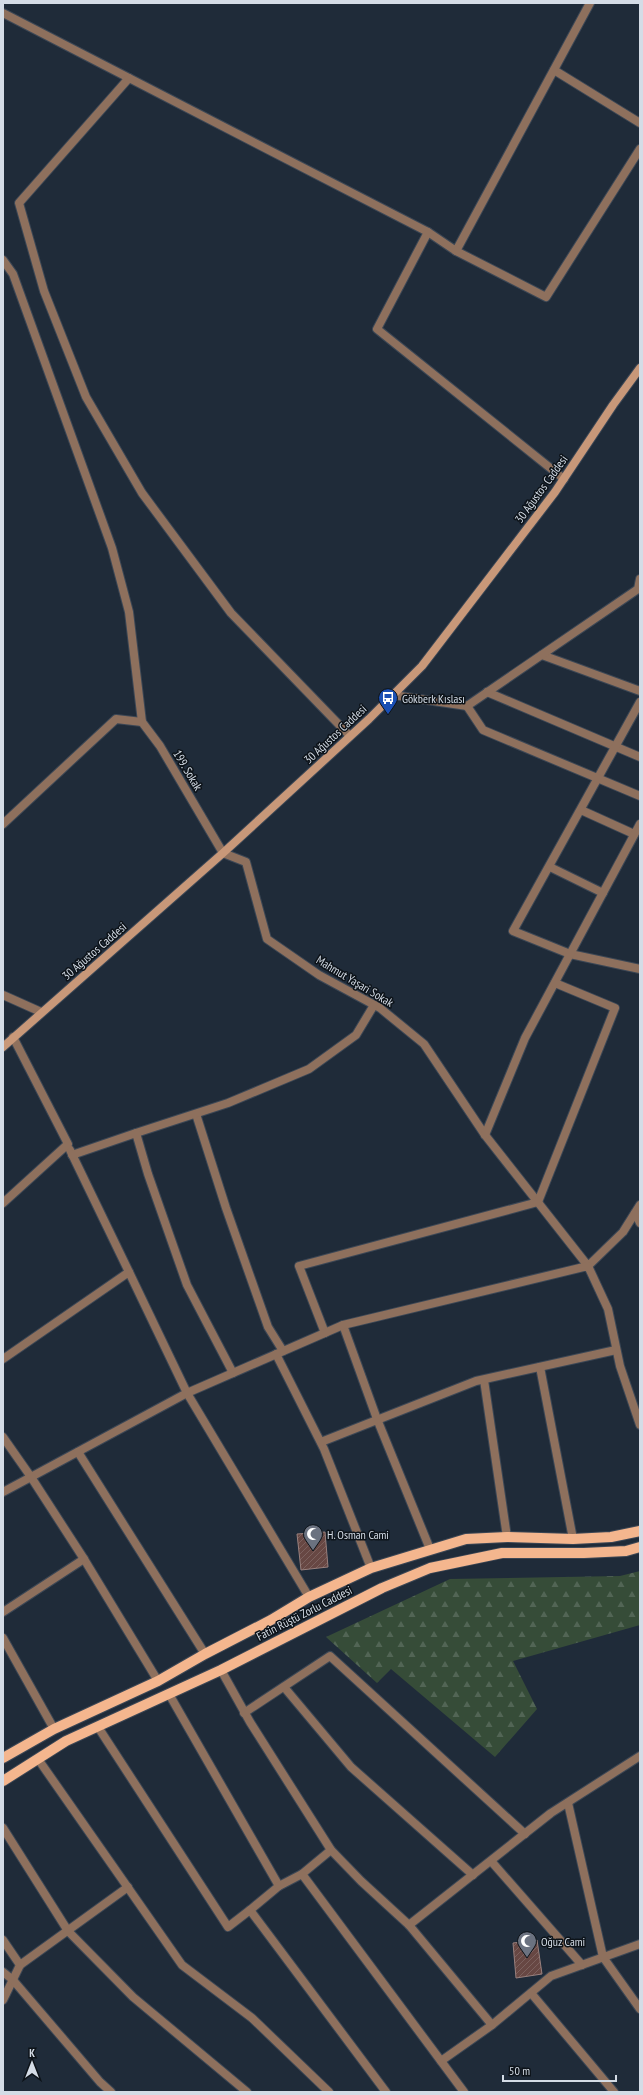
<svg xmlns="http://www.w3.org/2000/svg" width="643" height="2095" font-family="'PT Sans Narrow',sans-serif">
<defs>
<pattern id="forest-firs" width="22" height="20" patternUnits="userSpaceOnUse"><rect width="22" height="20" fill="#364c38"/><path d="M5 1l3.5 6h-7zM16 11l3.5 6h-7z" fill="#526555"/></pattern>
<pattern id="building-hatch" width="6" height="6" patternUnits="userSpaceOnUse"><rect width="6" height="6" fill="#674743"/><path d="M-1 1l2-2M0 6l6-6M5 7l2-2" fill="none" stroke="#7c615e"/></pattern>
</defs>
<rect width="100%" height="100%" fill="#1f2b39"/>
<polygon fill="url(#forest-firs)" points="640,1571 640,1625 513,1661 537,1709 495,1757 391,1669 377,1683 326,1637 450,1579 620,1576"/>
<g fill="url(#building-hatch)" stroke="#99807d">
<polygon points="325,1532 328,1567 301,1570 297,1534"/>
<polygon points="537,1940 542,1974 516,1978 513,1943"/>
</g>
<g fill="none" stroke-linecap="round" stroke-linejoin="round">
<defs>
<g id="service">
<polyline points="3,13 129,78"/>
<polyline points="554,70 640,123"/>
<polyline points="428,232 456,251 590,3"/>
<polyline points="456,251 546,297 640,149"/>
<polyline points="350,736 231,613 142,493 86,397 44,291 19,203 129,78 428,232 377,329 564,479"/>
</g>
<g id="minor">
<polyline points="3,260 13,274 112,548 129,612 142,722"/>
<polyline points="542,655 640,691"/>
<polyline points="487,692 640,757"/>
<polyline points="393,695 467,706 638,589 640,579"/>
<polyline points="640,702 513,931 570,954 640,969"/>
<polyline points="467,706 483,730 640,796"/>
<polyline points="581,810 634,834"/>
<polyline points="3,824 116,719 142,722 160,746 223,853 246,862 267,939 319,975 380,1008 424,1044 485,1135 588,1266 623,1232 640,1205"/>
<polyline points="550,867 603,893"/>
<polyline points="3,995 41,1012"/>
<polyline points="196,1114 226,1208 268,1327 283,1351"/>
<polyline points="136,1133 228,1103 309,1069 356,1035 374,1005"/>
<polyline points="485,1135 525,1038 640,824"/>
<polyline points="70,1150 129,1272"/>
<polyline points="72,1155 136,1133 148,1174 187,1285 233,1373"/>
<polyline points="3,1203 68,1144 13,1037"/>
<polyline points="635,1213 640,1223"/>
<polyline points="343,1325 377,1419 430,1549"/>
<polyline points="325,1333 299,1266 538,1202 615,1008 555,983"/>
<polyline points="276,1354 324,1449 371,1568"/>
<polyline points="3,1359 129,1272 187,1393 31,1477 3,1437"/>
<polyline points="540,1367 573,1539"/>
<polyline points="484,1380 507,1537"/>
<polyline points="321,1442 476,1381 616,1350"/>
<polyline points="78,1452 205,1654"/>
<polyline points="3,1492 31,1477 84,1559 158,1681"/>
<polyline points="309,1597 187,1393 343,1325 588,1266 608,1309 620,1366 640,1425"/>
<polyline points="3,1612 84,1559"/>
<polyline points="3,1638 54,1729"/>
<polyline points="221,1670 250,1722 331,1850 361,1881 409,1925"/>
<polyline points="284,1687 351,1767 473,1875"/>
<polyline points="169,1694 279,1886 250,1910"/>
<polyline points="244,1713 330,1656 525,1834"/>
<polyline points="98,1727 228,1927 250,1910 386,2092"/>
<polyline points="640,1756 551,1813 409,1925 492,2025 551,1976 640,1944"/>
<polyline points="568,1803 603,1957 640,2009"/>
<polyline points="3,1828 68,1931 133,1997 247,2092"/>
<polyline points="491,1861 582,1965"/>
<polyline points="302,1874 331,1850"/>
<polyline points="279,1886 302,1874 464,2092"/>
<polyline points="3,1940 20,1965 3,2000"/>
<polyline points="20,1965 128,1887"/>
<polyline points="3,1972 13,1980 100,2082 111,2092"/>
<polyline points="531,1993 614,2092"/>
<polyline points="441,2061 492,2025"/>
</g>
<polyline id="tertiary" points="38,1759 182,1965 252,2018 329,2092"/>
<polyline id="secondary" points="3,1047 223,853 369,719 422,666 555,492 613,405 640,368"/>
<g id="primary">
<polyline points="3,1758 54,1729 158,1681 205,1654 271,1620 309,1597 371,1568 466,1539 507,1537 573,1539 611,1537 640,1531"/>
<polyline points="3,1781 66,1741 221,1670 382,1588 430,1568 502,1553 584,1553 626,1551 640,1547"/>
</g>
</defs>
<use href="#service" stroke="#3c4755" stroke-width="10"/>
<use href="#minor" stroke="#3c4755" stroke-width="10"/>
<use href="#tertiary" stroke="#3c4755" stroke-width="10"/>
<use href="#secondary" stroke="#3c4755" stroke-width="10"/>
<use href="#primary" stroke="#3c4755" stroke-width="12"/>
<use href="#service" stroke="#8e705d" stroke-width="8"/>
<use href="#minor" stroke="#8e705d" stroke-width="8"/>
<use href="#tertiary" stroke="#8e705d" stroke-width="8"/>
<use href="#secondary" stroke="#c89879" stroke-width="8"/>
<use href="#primary" stroke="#f4b68e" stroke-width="10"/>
</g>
<defs>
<symbol id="bus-pin" viewBox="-11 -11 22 30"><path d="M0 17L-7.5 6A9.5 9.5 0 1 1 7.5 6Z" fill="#1a4fb4" stroke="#0d1319"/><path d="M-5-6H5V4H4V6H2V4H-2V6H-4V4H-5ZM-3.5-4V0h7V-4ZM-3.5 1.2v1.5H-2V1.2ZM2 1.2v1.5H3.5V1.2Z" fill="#fff"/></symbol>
<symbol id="mosque-pin" viewBox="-11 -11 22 30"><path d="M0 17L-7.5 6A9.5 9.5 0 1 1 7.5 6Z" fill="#6b7280" stroke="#0d1319"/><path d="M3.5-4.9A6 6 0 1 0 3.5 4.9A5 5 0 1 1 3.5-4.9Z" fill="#fff"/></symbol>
</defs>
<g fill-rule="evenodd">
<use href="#bus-pin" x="377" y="687" width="22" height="30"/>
<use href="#mosque-pin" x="302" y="1523" width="22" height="30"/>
<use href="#mosque-pin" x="516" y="1930" width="22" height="30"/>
</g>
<g text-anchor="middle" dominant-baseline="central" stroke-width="3" stroke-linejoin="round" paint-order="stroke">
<g font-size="12" fill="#d4dce6" stroke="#0d1319">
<text transform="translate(541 489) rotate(-54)">30 Ağustos Caddesi</text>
<text transform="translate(335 734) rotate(-43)">30 Ağustos Caddesi</text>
<text transform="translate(188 770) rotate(59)">199. Sokak</text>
<text transform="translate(94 951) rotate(-41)">30 Ağustos Caddesi</text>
<text transform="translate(355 981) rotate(31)">Mahmut Yaşari Sokak</text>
<text transform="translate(304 1613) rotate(-27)">Fatin Rüştü Zorlu Caddesi</text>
</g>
<g font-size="12" fill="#d4dce6" stroke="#0d1319" text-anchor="start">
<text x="402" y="698">Gökberk Kıslası</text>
<text x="327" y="1534">H. Osman Cami</text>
<text x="541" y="1941">Oğuz Cami</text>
</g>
</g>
<rect width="643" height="2095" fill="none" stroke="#d4dce6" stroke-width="8"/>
<g transform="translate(32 2063)" stroke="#0d1319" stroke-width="3" paint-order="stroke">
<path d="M0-3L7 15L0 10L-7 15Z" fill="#d4dce6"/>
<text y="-6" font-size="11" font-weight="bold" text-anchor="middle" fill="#d4dce6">K</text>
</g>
<path d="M503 2075v6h113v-6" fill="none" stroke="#d4dce6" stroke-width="2"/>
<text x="509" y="2075" font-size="12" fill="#d4dce6" stroke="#0d1319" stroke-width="3" paint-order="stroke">50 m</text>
</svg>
